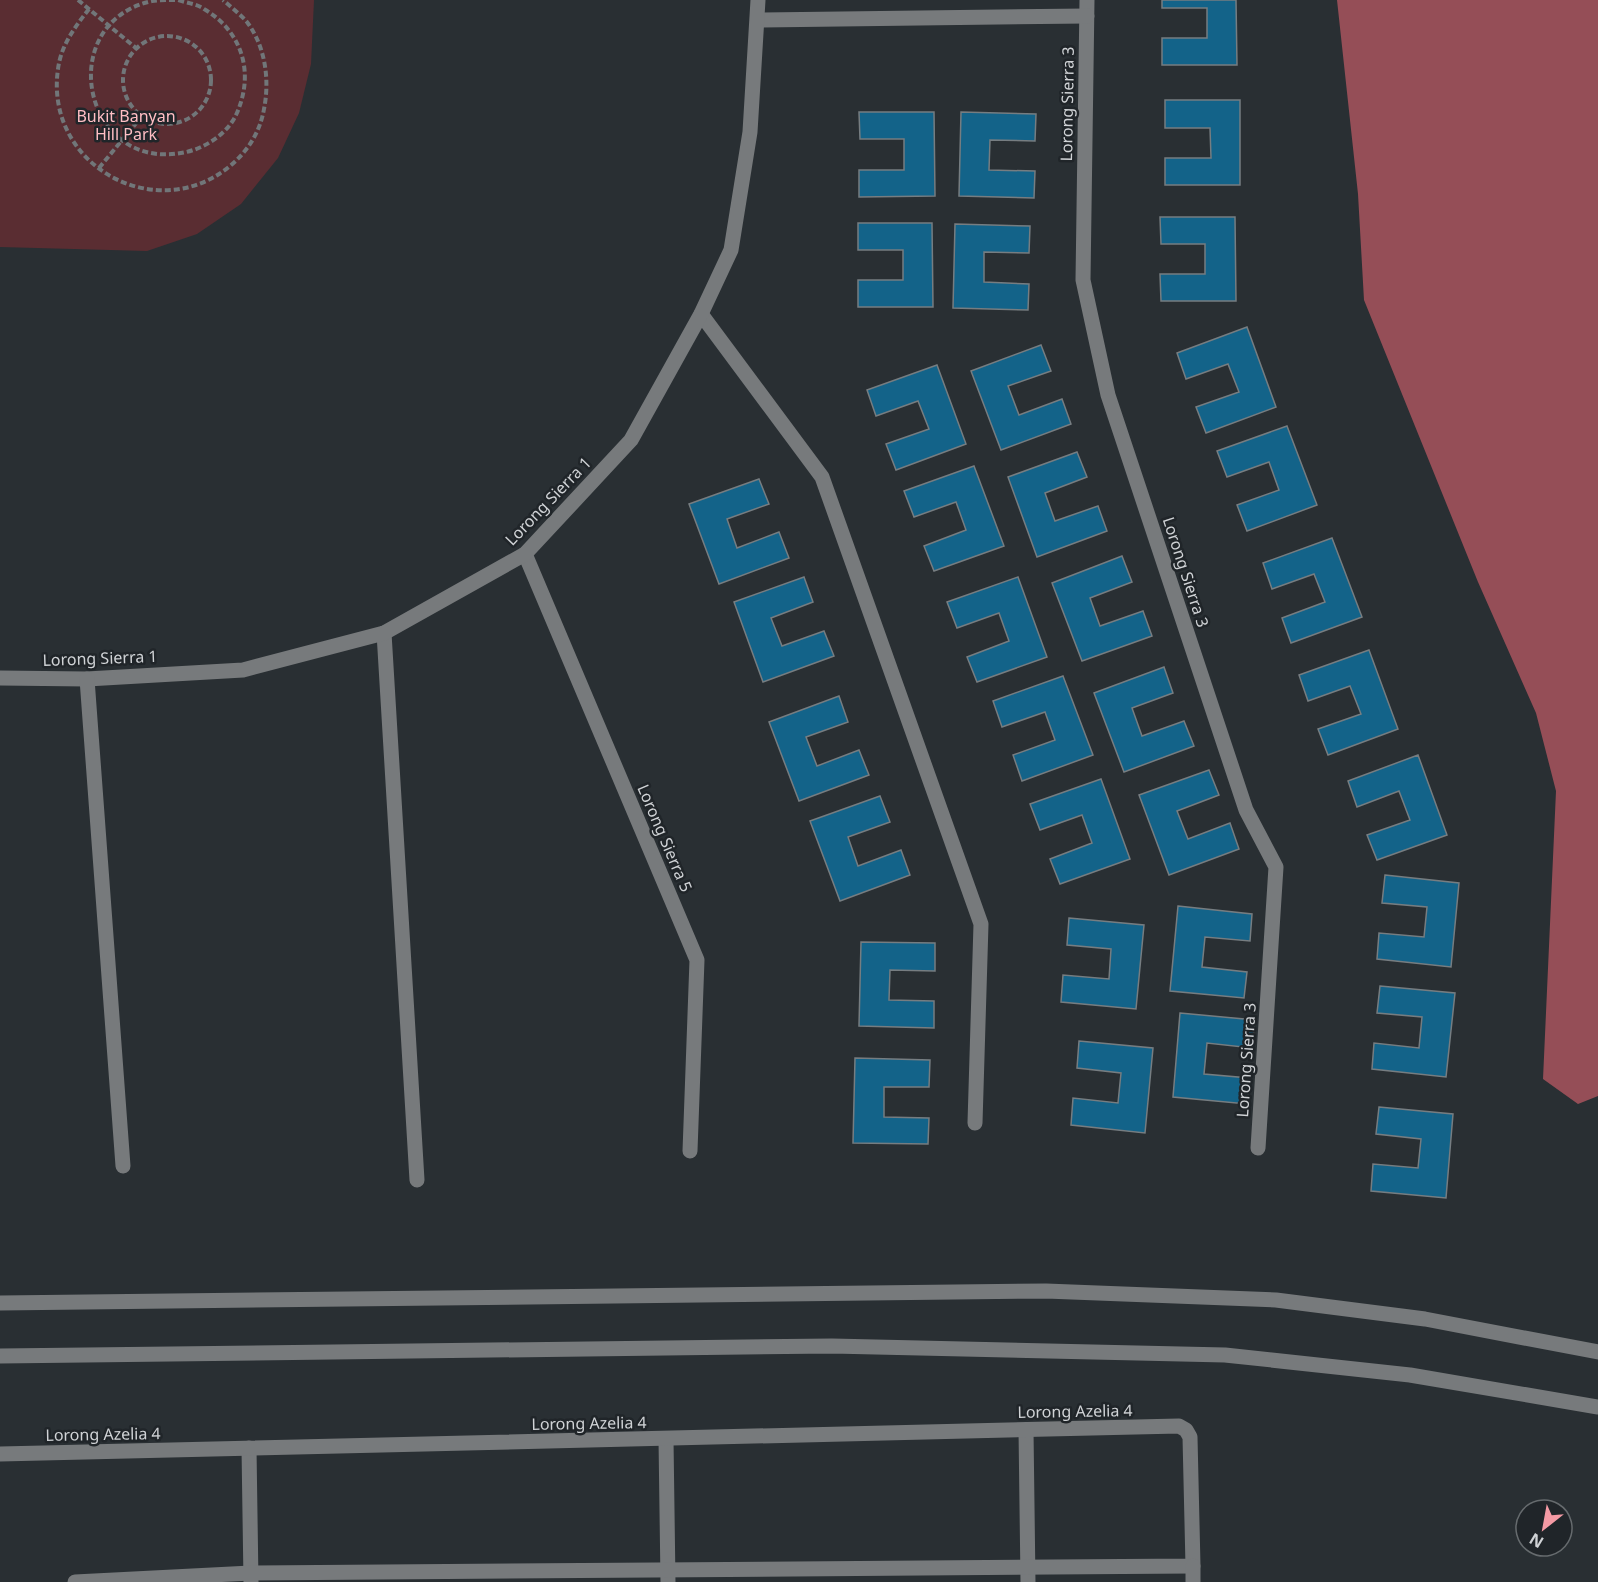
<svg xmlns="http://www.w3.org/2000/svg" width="1598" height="1582" font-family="'Noto Sans',sans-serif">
<rect width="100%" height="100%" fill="#292f33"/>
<polygon fill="#5a2d32" points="0,0 314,0 311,64 299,113 278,158 241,204 197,234 147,251 0,247"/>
<polygon fill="#954e57" points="1337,0 1598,0 1598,1096 1578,1104 1543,1079 1556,791 1536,713 1478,582 1364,300 1358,194"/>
<g fill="#136389" stroke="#767d81" stroke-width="1.5">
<polygon points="1162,0 1236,0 1237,65 1162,65 1162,38 1207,38 1207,8 1162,8"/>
<polygon points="1165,100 1240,100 1240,185 1165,185 1165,158 1211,158 1210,128 1165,128"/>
<polygon points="859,112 934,112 935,196 859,197 859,170 904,170 904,139 860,139"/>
<polygon points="961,112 1036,114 1035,141 990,140 989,170 1035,171 1034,198 959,196"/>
<polygon points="1160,217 1235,217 1236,301 1161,301 1160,274 1205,274 1205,244 1161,244"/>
<polygon points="858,223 932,223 933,307 858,307 858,280 903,280 903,250 858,250"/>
<polygon points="955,224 1030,226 1029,253 984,252 984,282 1029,284 1028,310 953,308"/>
<polygon points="1247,327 1276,407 1206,433 1196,407 1239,392 1228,364 1186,379 1177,353"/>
<polygon points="1041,345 1051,371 1008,386 1019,415 1062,399 1071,424 1001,450 971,371"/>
<polygon points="937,365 966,444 896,470 886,444 929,429 918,401 876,416 867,390"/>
<polygon points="1287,426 1317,505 1247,531 1237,505 1279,490 1269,462 1227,477 1217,451"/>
<polygon points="1077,452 1087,477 1045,493 1055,521 1098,506 1107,531 1037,557 1008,477"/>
<polygon points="974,466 1004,546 934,571 924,546 966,530 956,502 914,517 904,491"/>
<polygon points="759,479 769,504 727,519 737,548 779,532 789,558 719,584 689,504"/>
<polygon points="1332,538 1362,617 1291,643 1282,618 1325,602 1314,574 1272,589 1263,563"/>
<polygon points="1122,556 1132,582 1090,598 1100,626 1143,611 1152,636 1082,661 1052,583"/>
<polygon points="804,577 813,602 771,618 782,646 824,631 834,656 763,682 734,602"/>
<polygon points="1018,577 1047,657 977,682 967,657 1009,641 999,613 957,628 947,602"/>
<polygon points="1369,650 1398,729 1328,755 1318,729 1361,714 1350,686 1308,701 1299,675"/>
<polygon points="1164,667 1173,693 1132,708 1142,736 1184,721 1194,746 1124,772 1094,693"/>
<polygon points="1063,676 1093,755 1022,781 1013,755 1055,740 1045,712 1002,727 993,701"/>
<polygon points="839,696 848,722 806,737 817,766 859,750 869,775 799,801 769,722"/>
<polygon points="1418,755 1447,835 1377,860 1367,835 1410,820 1399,791 1357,807 1348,781"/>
<polygon points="1209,770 1219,795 1177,811 1188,839 1230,823 1239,849 1169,875 1139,795"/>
<polygon points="1101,779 1130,859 1060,884 1050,859 1092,843 1082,815 1040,830 1030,804"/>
<polygon points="880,796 890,822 848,837 858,866 901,850 910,875 840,901 810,821"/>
<polygon points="1385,875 1459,883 1451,967 1377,959 1379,933 1424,937 1427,907 1382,903"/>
<polygon points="1178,906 1252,914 1250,941 1205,937 1202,967 1247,972 1244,998 1170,991"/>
<polygon points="1069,918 1144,925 1136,1009 1061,1002 1063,975 1109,979 1111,949 1067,945"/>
<polygon points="861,942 935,943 935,971 890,970 889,1000 934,1001 934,1028 859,1026"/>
<polygon points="1380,986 1455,993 1446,1077 1372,1069 1374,1043 1419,1048 1422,1017 1377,1013"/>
<polygon points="1180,1013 1255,1020 1252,1048 1207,1043 1204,1074 1249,1078 1247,1104 1173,1097"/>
<polygon points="1079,1041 1153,1048 1145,1133 1071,1125 1073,1098 1118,1103 1121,1073 1077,1068"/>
<polygon points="855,1058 930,1060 929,1087 884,1087 884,1117 929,1118 928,1144 853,1143"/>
<polygon points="1379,1107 1453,1114 1446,1198 1371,1191 1373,1164 1418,1168 1421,1139 1376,1134"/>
</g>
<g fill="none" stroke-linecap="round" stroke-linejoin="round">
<g stroke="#717679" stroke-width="4" stroke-dasharray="6 3" stroke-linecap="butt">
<polyline points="78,0 136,48"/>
<path d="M175,0c-8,0 -16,0 -23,1 -100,22 -69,174 34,151 19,-4 41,-18 50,-37 19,-41 7,-83 -32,-106 -7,-5 -17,-6 -26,-9"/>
<path d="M89,9c-14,18 -28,36 -31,60 -14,96 98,158 172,97 18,-15 30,-34 34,-57 6,-30 1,-63 -17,-87 -7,-8 -16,-15 -24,-22"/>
<circle cx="167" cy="80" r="44"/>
<polyline points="99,168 142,116"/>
</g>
<g stroke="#777a7c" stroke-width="15">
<polyline points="1087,0 1083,280 1108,395 1246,810 1276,867 1258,1148"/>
<polyline points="758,20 1087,16"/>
<polyline points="701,314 822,477 981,924 975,1123"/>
<polyline points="525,554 697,960 690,1151"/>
<polyline points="384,633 417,1180"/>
<polyline points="0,678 87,679 243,670 384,633 525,554 631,440 701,314 731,250 750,132 758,0"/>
<polyline points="87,679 123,1166"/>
<polyline points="0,1303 1046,1291 1276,1300 1425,1319 1598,1352"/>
<polyline points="0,1356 832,1346 1225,1355 1410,1375 1598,1407"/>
<polyline points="1026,1430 1028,1582"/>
<polyline points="666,1439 668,1582"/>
<polyline points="249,1448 251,1582"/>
<polyline points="0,1454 1179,1426 1186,1430 1190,1437 1193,1566 251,1573 75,1582"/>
<polyline points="1193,1582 1193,1566"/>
</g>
</g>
<g text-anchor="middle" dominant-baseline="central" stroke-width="5" stroke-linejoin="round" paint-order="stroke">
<g font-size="16" fill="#d0d3d6" stroke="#202529">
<text transform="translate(1067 104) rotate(-89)">Lorong Sierra 3</text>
<text transform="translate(548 501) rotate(-46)">Lorong Sierra 1</text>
<text transform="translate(1186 572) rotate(72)">Lorong Sierra 3</text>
<text transform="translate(100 658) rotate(-2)">Lorong Sierra 1</text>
<text transform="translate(665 838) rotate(67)">Lorong Sierra 5</text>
<text transform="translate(1246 1060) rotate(-86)">Lorong Sierra 3</text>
<text transform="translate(1075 1411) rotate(-1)">Lorong Azelia 4</text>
<text transform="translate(589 1423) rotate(-1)">Lorong Azelia 4</text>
<text transform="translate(103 1434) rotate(-1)">Lorong Azelia 4</text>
</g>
<g font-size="16" fill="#ffbec4" stroke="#202529">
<text x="126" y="116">Bukit Banyan<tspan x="126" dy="18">Hill Park</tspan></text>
</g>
</g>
<g transform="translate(1544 1528) rotate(211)"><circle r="28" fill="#202529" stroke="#666b6e" stroke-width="1.5"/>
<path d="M0-4.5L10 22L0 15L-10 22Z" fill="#f49aa4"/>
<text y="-9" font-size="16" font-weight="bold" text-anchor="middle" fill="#d0d3d6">N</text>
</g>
</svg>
